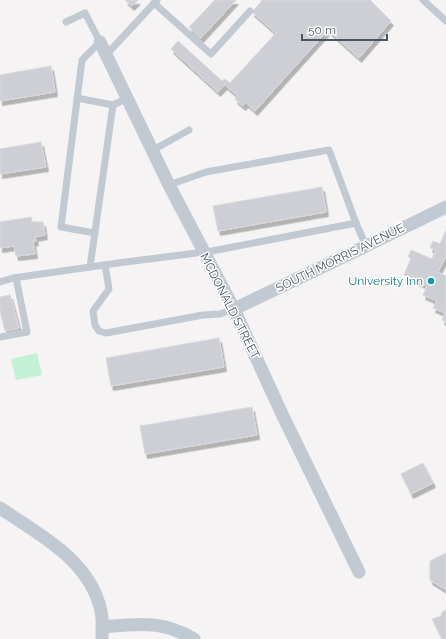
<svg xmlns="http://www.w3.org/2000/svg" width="446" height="639" font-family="Raleway,sans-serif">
<defs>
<filter id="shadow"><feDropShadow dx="2.5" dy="4.5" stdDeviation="0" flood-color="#0004"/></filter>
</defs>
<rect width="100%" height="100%" fill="#f5f3f3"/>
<polygon fill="#c3f1d5" points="37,353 42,375 16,380 11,359"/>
<g fill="#cdcfd5" stroke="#d7d9de" filter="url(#shadow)">
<polygon points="125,0 138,0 132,6"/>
<polygon points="215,0 236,0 201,38 189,27"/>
<polygon points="261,0 370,0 391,21 359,58 328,30 255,111 246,103 243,106 235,99 238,96 225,85 218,92 171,49 178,41 222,81 225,79 230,83 276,33 252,12 262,1"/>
<polygon points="51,66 55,92 0,101 0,75"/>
<polygon points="41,142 46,167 0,174 0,149"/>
<polygon points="322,187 326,212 218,231 213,206"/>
<polygon points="31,217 32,222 43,222 45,235 35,237 36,241 33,242 35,254 16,256 14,246 0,248 0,222"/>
<polygon points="446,230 446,256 438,272 446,276 446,322 442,320 445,313 433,308 437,301 423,295 427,286 404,275 411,258 408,257 411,250 432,259 436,250 430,248 433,241 440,244"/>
<polygon points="10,295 19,328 5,331 0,311 0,297"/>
<polygon points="219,338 224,367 111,386 106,358"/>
<polygon points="252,407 257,435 145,454 140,426"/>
<polygon points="423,463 433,483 411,494 401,474"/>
<polygon points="446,553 446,590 430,580 430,561"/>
<polygon points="446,610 446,639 442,639 432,619 441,616 442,612"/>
</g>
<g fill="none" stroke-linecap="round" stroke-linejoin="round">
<g stroke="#c1cad2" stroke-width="7">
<polyline points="423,0 446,21"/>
<polyline points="154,3 211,54 250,11"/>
<polyline points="66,22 85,13 100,42 82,60 61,227 95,233"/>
<polyline points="107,54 157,0"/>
<polyline points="77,98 113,105 128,98"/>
<polyline points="153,150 189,130"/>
<polyline points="169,185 206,172 329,150 356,223 366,246"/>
<polyline points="105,265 109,289 93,311 95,325 99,331 106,333 203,315 220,314 234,309"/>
<polyline points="90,267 113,105"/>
<polyline points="0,282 13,278 118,263 212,251 356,223"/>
<polyline points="0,337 27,332 16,278"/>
</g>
<g stroke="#c1cad2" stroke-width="13">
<polyline points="100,42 169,185 234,309 281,412 359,572"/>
<polyline points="234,309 366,246 446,207"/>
<path d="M0,508c40,27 90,52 101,103 2,9 1,19 1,28"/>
<path d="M102,627c36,-3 60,-7 92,12"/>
</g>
</g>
<circle fill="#0f9aa8" stroke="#fff" stroke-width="1.5" cx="431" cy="281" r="4"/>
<g text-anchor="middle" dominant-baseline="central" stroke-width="3" stroke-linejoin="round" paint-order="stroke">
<g font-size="12" fill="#4a5661" stroke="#fff">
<text transform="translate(340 258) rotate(-26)">SOUTH MORRIS AVENUE</text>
<text transform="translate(230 306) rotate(63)">MCDONALD STREET</text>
</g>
<g font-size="12" fill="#0d838f" stroke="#fff" text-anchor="end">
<text x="423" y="281">University Inn</text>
</g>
</g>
<path d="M302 34v6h85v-6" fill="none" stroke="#4a5661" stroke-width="2"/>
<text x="308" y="34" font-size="12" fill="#4a5661" stroke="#ffffff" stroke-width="3" paint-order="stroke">50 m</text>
</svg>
